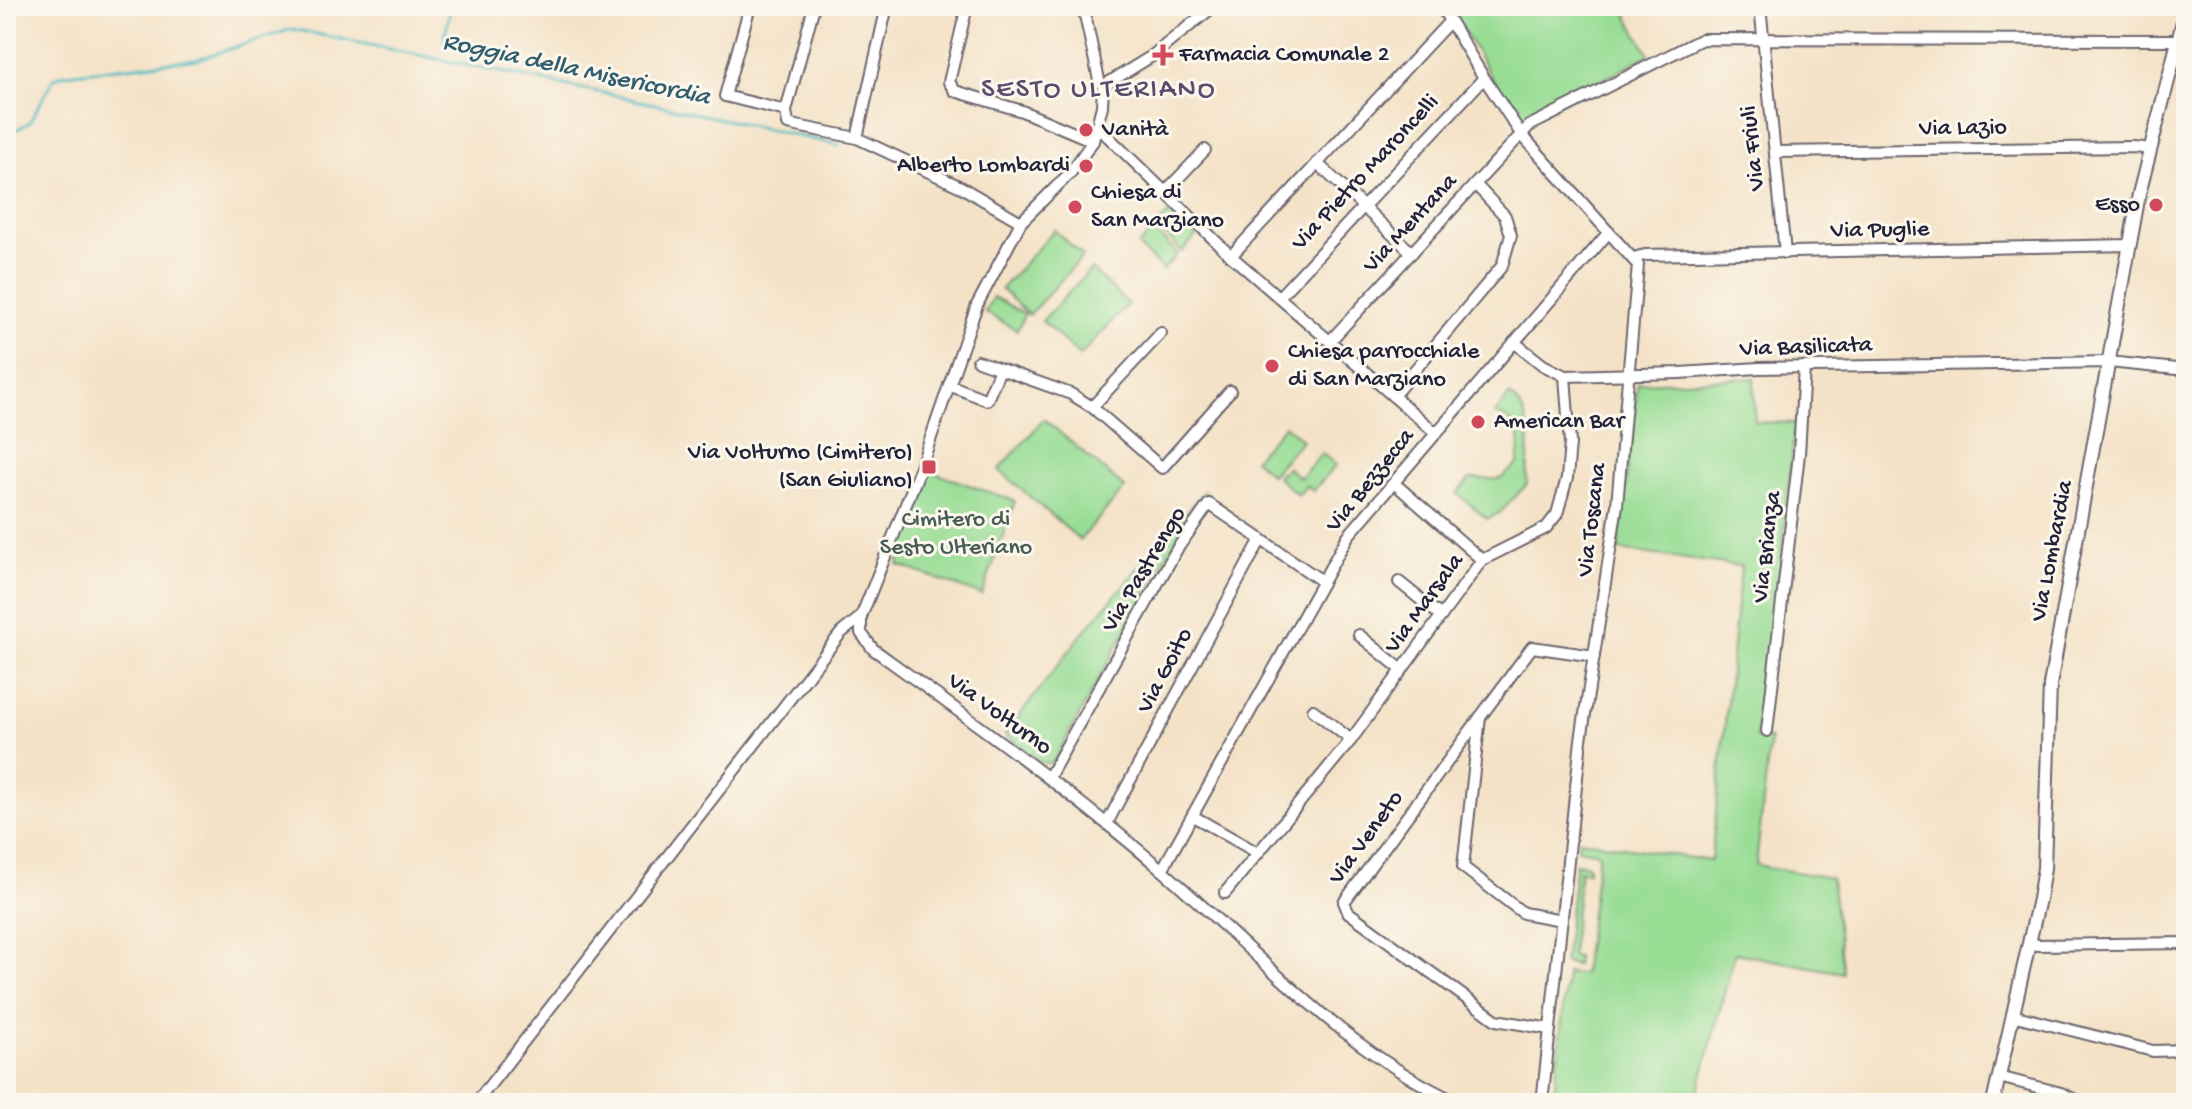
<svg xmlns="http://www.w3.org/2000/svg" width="2192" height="1109" font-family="'Gochi Hand',sans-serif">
<rect width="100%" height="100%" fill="#fbf7ec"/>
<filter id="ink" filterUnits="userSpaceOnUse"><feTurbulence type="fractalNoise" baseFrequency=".0125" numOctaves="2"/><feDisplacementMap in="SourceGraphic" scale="16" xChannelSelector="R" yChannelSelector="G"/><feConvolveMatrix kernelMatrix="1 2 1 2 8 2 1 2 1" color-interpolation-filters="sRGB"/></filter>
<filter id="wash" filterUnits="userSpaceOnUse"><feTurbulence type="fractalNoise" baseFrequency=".006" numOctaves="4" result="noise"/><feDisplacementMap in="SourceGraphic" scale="32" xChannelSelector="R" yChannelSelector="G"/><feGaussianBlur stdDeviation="1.8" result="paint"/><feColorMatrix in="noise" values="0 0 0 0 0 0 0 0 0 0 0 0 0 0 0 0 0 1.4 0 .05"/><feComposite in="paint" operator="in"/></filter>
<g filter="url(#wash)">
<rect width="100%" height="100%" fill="#f4e2c7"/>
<g fill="#99dd95" stroke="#5e8068" stroke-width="2">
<polygon points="1453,6 1622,6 1649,55 1527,120 1521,121 1508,105 1454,14"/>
<polygon points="1173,210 1196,236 1182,252 1156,225"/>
<polygon points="1054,230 1083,256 1029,315 1001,289"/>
<polygon points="1153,230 1178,254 1163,270 1138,246"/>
<polygon points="1091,269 1128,304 1080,356 1042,321"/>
<polygon points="993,297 1025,314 1017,330 985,312"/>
<polygon points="1754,378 1755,422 1795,423 1780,572 1756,738 1770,739 1756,865 1831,878 1843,973 1735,953 1695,1103 1553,1103 1567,973 1583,974 1599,853 1578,849 1579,840 1711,861 1741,566 1618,550 1638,383"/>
<path d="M1510,395c27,21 17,60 17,89l-26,28 -14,7 -30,-26 13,-14h30l18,-15c4,-23 4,-43 -23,-50z"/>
<polygon points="1044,419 1125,488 1080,540 999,470"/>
<polygon points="1285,425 1302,440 1271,475 1254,459"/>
<polygon points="1322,453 1336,465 1313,491 1307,485 1298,495 1277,477 1287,467 1300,478"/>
<polygon points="929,471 1015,501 982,595 898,565"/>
<polygon points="1204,491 1208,496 1174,543 1052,764 1040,762 1005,734 1083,633"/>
<polygon points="1576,863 1588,865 1588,871 1580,870 1571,956 1577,957 1576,965 1564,963"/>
</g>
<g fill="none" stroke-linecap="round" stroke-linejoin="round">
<g stroke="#48b7be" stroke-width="3">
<polyline points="444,40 451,6"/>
<polyline points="6,135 29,123 54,78 65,74 198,59 292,29 613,95 839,145"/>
</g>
</g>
</g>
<g filter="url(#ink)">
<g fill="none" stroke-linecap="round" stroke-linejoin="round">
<defs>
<g id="minor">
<polyline points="750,6 725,96 786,111 788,124 792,125 857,138 961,187 1021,222"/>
<polyline points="967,6 949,82 955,91 1022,111 1093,141"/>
<path d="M1083,6l16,74 4,6 -1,20 -9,35 -22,31 -50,50 -44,83 -57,164 -59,148v16l12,16c98,71 196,141 288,220 95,82 182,182 298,234"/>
<polyline points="1441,6 1484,78 1521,134 1638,265 1617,505 1581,740 1542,1103"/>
<polyline points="1760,6 1785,253"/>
<polyline points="1103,86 1152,56 1214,6"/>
<polyline points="786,111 814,6"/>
<polyline points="1098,127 1231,256 1436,433"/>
<polyline points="857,138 887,6"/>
<polyline points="1775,152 2133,147 2151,149"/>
<polyline points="1317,163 1412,253"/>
<polyline points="1165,192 1205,150"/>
<polyline points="1231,256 1449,22"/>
<polyline points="1633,258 1645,255 2130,245"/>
<polyline points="1279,297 1484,78"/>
<polyline points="1330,341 1529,126 1702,39 2179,40"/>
<polyline points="1514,342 1543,365 1565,376 1679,373 1759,368 2109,362 2186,370"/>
<polyline points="978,361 1071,394 1092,407 1162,468 1230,391"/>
<polyline points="949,385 987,400 1000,369"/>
<polyline points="1393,396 1502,266 1511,235 1505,216 1475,184"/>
<polyline points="1092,407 1161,333"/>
<polyline points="1394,483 1482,560"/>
<polyline points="1399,582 1441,616"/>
<polyline points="1359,635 1402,670"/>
<polyline points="1313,710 1351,740"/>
<polyline points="1480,717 1463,867 1523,913 1562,920"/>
<polyline points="1767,731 1799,454 1804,367"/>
<polyline points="1049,777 1177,549 1209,504 1322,581"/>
<polyline points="1193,816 1258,853"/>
<polyline points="1107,823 1261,539"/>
<polyline points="1162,870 1348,536 1609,232"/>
<polyline points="1225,893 1351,740 1482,560 1546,528 1557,514 1567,478 1570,443 1565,376"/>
<polyline points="2029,942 2037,945 2186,943"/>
<polyline points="2012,1015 2153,1051 2186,1050"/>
<polyline points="1550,1029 1496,1020 1348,912 1344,902 1532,647 1594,656"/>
<polyline points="1999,1077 2061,1093 2082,1103"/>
<polyline points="476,1103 841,633 861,617"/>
</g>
<polyline id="tertiary" points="1993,1103 2039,899 2044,868 2050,685 2139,194 2186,10"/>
</defs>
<use href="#minor" stroke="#6c656c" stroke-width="14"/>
<use href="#tertiary" stroke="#6c656c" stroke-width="16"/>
<use href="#minor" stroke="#fff" stroke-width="10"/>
<use href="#tertiary" stroke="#fff" stroke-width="12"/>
</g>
</g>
<g fill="#d1495b" stroke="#fbf7ec" stroke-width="3">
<path d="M1159 43h8v8h8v8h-8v8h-8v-8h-8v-8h8z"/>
<circle cx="1086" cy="130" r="8"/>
<circle cx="1086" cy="166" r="8"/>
<circle cx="2156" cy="205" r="8"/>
<circle cx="1075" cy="207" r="8"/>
<circle cx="1272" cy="366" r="8"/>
<circle cx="1478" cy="422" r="8"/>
<rect x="921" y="459" width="16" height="16" rx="4"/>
</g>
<g text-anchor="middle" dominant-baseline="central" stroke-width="6" stroke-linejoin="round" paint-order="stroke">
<g font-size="24" fill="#22223b" stroke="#fbf7ec" text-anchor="start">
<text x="1179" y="55">Farmacia Comunale 2</text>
<text x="1102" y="130">Vanità</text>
<text x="1070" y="166" text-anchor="end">Alberto Lombardi</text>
<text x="1091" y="193">Chiesa di<tspan x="1091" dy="28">San Marziano</tspan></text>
<text x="2140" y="205" text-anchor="end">Esso</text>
<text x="1288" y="352">Chiesa parrocchiale<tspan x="1288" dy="28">di San Marziano</tspan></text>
<text x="1494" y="422">American Bar</text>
<text x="913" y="453" text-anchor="end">Via Volturno (Cimitero)<tspan x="913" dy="28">(San Giuliano)</tspan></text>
</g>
<g font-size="24" fill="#22223b" stroke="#fbf7ec">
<text transform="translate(1963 129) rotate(-1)">Via Lazio</text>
<text transform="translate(1754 148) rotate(-96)">Via Friuli</text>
<text transform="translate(1366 173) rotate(-47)">Via Pietro Maroncelli</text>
<text transform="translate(1411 224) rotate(-47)">Via Mentana</text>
<text transform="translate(1880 231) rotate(-1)">Via Puglie</text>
<text transform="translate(1806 348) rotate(-2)">Via Basilicata</text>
<text transform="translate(1371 481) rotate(-51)">Via Bezzecca</text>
<text transform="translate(1593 520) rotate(-83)">Via Toscana</text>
<text transform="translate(1768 547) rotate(-83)">Via Brianza</text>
<text transform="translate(2053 551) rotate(-79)">Via Lombardia</text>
<text transform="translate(1145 570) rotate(-59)">Via Pastrengo</text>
<text transform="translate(1425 604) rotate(-54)">Via Marsala</text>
<text transform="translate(1166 671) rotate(-62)">Via Goito</text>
<text transform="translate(999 715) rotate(36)">Via Volturno</text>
<text transform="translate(1367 838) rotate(-54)">Via Veneto</text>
</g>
<g font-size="24" fill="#465a56" stroke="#fbf7ec">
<text x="956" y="520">Cimitero di<tspan x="956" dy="28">Sesto Ulteriano</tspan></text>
</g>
<g font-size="26" font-style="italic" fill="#315e6f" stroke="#fbf7ec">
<text transform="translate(576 71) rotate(12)">Roggia della Misericordia</text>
</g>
<g font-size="28" letter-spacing="2" fill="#5b4c6e" stroke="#fbf7ec">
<text x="1099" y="90">SESTO ULTERIANO</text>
</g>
</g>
<rect width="2192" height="1109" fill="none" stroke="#fbf7ec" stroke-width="32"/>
</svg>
